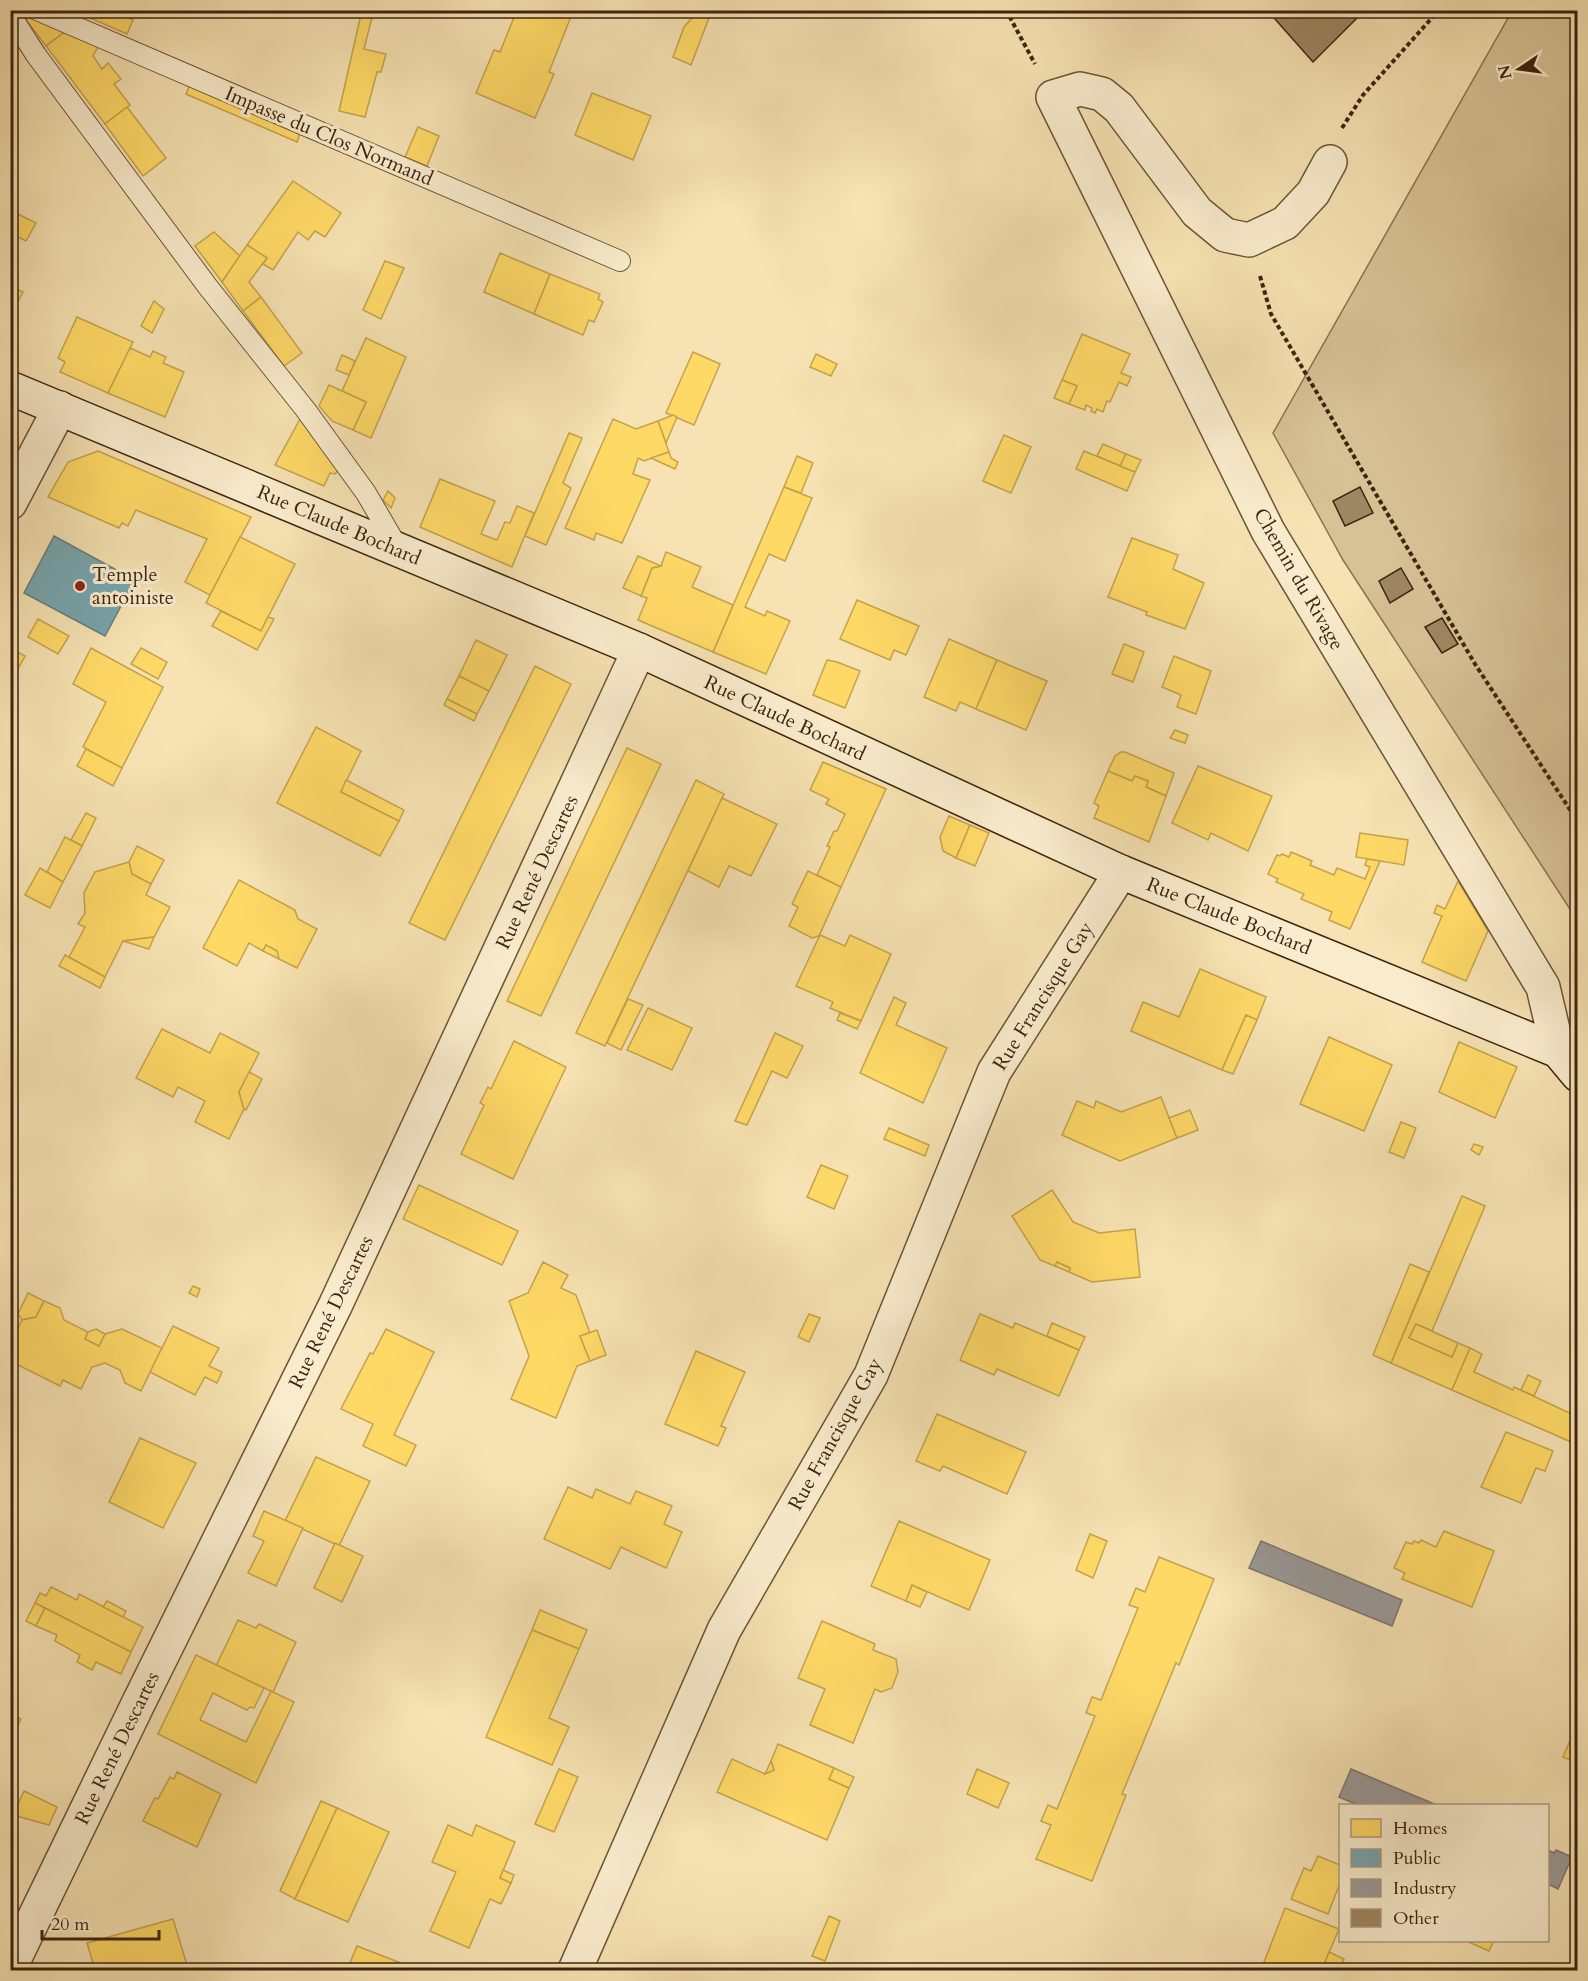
<svg xmlns="http://www.w3.org/2000/svg" width="1588" height="1981" font-family="Cardo,serif">
<rect width="100%" height="100%" fill="#f6e2b2"/>
<filter id="stains"><feTurbulence type="fractalNoise" baseFrequency=".00333" numOctaves="4"/><feColorMatrix values="0 0 0 0 .2 0 0 0 0 .09 0 0 0 0 .02 0 0 0 .5 -.17"/></filter>
<radialGradient id="worn" r=".72"><stop offset=".6" stop-color="#630" stop-opacity="0"/><stop offset="1" stop-color="#630" stop-opacity=".3"/></radialGradient>
<polygon fill="#d7c296" stroke="#8a7352" stroke-width="1.5" points="1512,11 1577,11 1577,920 1343,560 1273,433"/>
<g fill="#ffd966" stroke="#c5a34c" stroke-width="1.5">
<polygon points="72,10 111,10 133,20 127,34"/>
<polygon points="362,10 373,13 364,49 386,54 381,72 377,72 365,117 339,111"/>
<polygon points="517,10 565,10 572,14 549,72 554,74 535,118 476,93 494,50 500,52"/>
<polygon points="699,10 712,10 691,65 673,57 684,27"/>
<polygon points="34,12 70,28 46,46 26,20"/>
<polygon points="70,28 101,42 93,56 102,69 108,63 121,79 114,84 130,105 105,124 46,46"/>
<polygon points="191,82 301,130 297,142 186,94"/>
<polygon points="592,93 651,116 633,160 575,135"/>
<polygon points="127,107 166,158 143,176 105,124"/>
<polygon points="418,127 439,136 427,166 405,157"/>
<polygon points="293,181 341,213 325,237 315,231 308,240 298,232 273,270 263,264 267,258 247,245"/>
<polygon points="12,211 36,223 26,241 10,233 10,214"/>
<polygon points="214,232 240,256 222,282 195,246"/>
<polygon points="247,245 267,258 249,282 261,297 243,311 222,282"/>
<polygon points="500,253 550,274 534,314 484,292"/>
<polygon points="385,261 404,268 381,319 363,310"/>
<polygon points="550,274 600,294 598,299 603,302 594,322 589,320 583,335 534,314"/>
<polygon points="10,286 23,292 10,315"/>
<polygon points="261,297 302,353 284,366 243,311"/>
<polygon points="154,301 164,309 152,333 141,326"/>
<polygon points="77,317 133,342 108,393 60,372 65,362 58,358"/>
<polygon points="1082,334 1130,354 1121,373 1131,377 1127,386 1119,382 1110,402 1107,401 1103,412 1097,409 1095,413 1091,411 1092,408 1086,405 1085,410 1069,404 1077,386 1062,380"/>
<polygon points="366,338 406,357 371,438 353,430 366,402 342,391"/>
<polygon points="130,348 150,357 153,351 166,357 163,363 184,372 165,417 108,393"/>
<polygon points="693,352 720,364 694,425 666,413"/>
<polygon points="816,354 837,364 831,376 810,367"/>
<polygon points="342,355 355,361 349,375 336,370"/>
<polygon points="1062,380 1077,386 1069,404 1054,398"/>
<polygon points="329,385 366,402 353,430 332,421 319,406"/>
<polygon points="673,415 677,417 666,443 658,421"/>
<polygon points="300,419 339,469 335,474 330,473 324,486 275,465"/>
<polygon points="613,419 636,429 658,421 669,452 644,461 638,458 633,474 650,480 622,543 596,533 594,540 565,528"/>
<polygon points="569,433 582,438 563,483 571,488 546,545 525,536"/>
<polygon points="1004,435 1031,447 1011,493 983,481"/>
<polygon points="1103,444 1126,454 1120,466 1097,456"/>
<polygon points="98,451 251,517 210,595 185,582 207,539 136,510 128,526 122,523 119,528 48,497 68,462"/>
<polygon points="1084,451 1135,472 1127,491 1076,469"/>
<polygon points="669,452 671,458 678,462 675,469 651,458"/>
<polygon points="1126,454 1141,460 1135,472 1120,466"/>
<polygon points="797,456 813,463 801,493 784,487"/>
<polygon points="440,479 495,501 481,534 497,540 505,522 510,523 517,506 534,513 512,567 420,527"/>
<polygon points="784,487 812,498 785,561 769,554 745,607 765,616 767,611 790,621 766,674 713,652"/>
<polygon points="388,491 395,498 391,508 383,500"/>
<polygon points="240,537 295,564 261,631 206,603"/>
<polygon points="1132,538 1178,555 1173,569 1204,583 1185,629 1146,615 1147,612 1108,597"/>
<polygon points="666,552 701,567 692,587 733,605 713,652 638,620 647,598 641,596 652,568 661,566"/>
<polygon points="638,556 661,566 652,568 641,596 623,588"/>
<polygon points="857,600 919,626 906,655 894,650 890,660 840,639"/>
<polygon points="221,611 261,631 268,617 274,619 257,650 212,626"/>
<polygon points="38,619 69,636 58,654 28,637"/>
<polygon points="10,624 14,626 14,632 10,639"/>
<polygon points="949,639 997,660 976,709 960,702 956,711 924,697"/>
<polygon points="476,640 507,655 489,691 459,676"/>
<polygon points="1124,644 1144,652 1133,682 1112,674"/>
<polygon points="10,648 25,656 10,683"/>
<polygon points="91,648 163,687 122,768 83,747 106,702 73,684"/>
<polygon points="141,648 167,662 158,679 131,664"/>
<polygon points="1174,656 1211,671 1196,714 1177,707 1181,695 1162,687"/>
<polygon points="827,660 837,662 860,671 845,708 813,695"/>
<polygon points="997,660 1047,681 1026,730 976,709"/>
<polygon points="535,666 571,684 445,940 409,923"/>
<polygon points="459,676 489,691 477,714 447,699"/>
<polygon points="447,699 477,714 474,721 444,705"/>
<polygon points="316,727 361,751 341,792 399,821 380,856 277,803"/>
<polygon points="1175,730 1188,735 1185,743 1170,738"/>
<polygon points="627,748 661,764 541,1016 507,1001"/>
<polygon points="86,749 122,768 113,786 77,766"/>
<polygon points="1121,752 1125,752 1174,773 1166,796 1146,787 1148,781 1135,776 1132,781 1108,771 1115,756"/>
<polygon points="823,762 886,789 841,887 817,875 830,847 827,846 834,831 837,831 845,814 826,804 829,799 810,790"/>
<polygon points="1198,766 1272,796 1248,851 1211,833 1208,840 1172,823"/>
<polygon points="1108,771 1132,781 1135,776 1148,781 1146,787 1166,796 1149,842 1094,818 1099,806 1094,803"/>
<polygon points="346,780 404,810 399,821 341,792"/>
<polygon points="696,780 724,794 605,1046 576,1033"/>
<polygon points="722,798 777,824 751,876 729,866 719,887 688,871"/>
<polygon points="86,813 96,818 82,846 71,840"/>
<polygon points="949,816 970,825 956,858 943,851 940,837"/>
<polygon points="970,825 989,833 975,866 956,858"/>
<polygon points="1360,833 1408,840 1404,865 1356,857"/>
<polygon points="65,837 82,846 63,882 47,872"/>
<polygon points="137,846 164,860 151,884 132,874 129,862"/>
<polygon points="1291,852 1312,861 1310,865 1334,875 1337,868 1365,879 1370,867 1365,865 1367,859 1380,861 1350,929 1329,920 1332,912 1301,899 1304,894 1276,882 1278,879 1268,874 1277,855 1280,856 1282,854 1289,857"/>
<polygon points="129,862 132,874 151,884 146,895 170,907 154,937 123,941 105,977 69,957 85,927 78,924 85,913 84,893 95,872"/>
<polygon points="40,868 63,882 50,908 25,895"/>
<polygon points="808,871 841,887 819,936 812,938 789,926 798,907 792,904"/>
<polygon points="239,880 295,910 298,919 317,929 297,968 279,959 277,951 266,945 263,951 249,943 237,966 203,948"/>
<polygon points="1458,881 1488,931 1466,981 1422,962 1442,916 1434,913 1437,905 1445,909"/>
<polygon points="820,935 845,946 850,935 891,954 861,1021 830,1008 833,1002 796,986"/>
<polygon points="154,937 149,949 123,941"/>
<polygon points="266,945 277,951 279,959 263,951"/>
<polygon points="65,955 105,977 100,988 59,966"/>
<polygon points="1200,969 1266,997 1257,1020 1246,1015 1222,1070 1131,1031 1143,1002 1179,1017"/>
<polygon points="894,997 906,1003 896,1025 947,1048 923,1103 860,1073"/>
<polygon points="628,999 643,1005 621,1050 607,1043"/>
<polygon points="648,1008 692,1028 672,1070 627,1050"/>
<polygon points="840,1013 861,1021 857,1029 837,1020"/>
<polygon points="1246,1015 1257,1020 1233,1074 1222,1070"/>
<polygon points="162,1029 210,1053 220,1033 259,1053 239,1092 244,1109 229,1139 195,1122 205,1101 178,1087 173,1097 136,1078"/>
<polygon points="775,1033 803,1046 787,1078 772,1071 747,1125 735,1121"/>
<polygon points="1329,1037 1392,1065 1364,1131 1300,1104"/>
<polygon points="514,1041 566,1067 513,1179 461,1154 484,1105 480,1103 488,1087 491,1089"/>
<polygon points="1459,1042 1517,1067 1495,1118 1439,1092"/>
<polygon points="249,1072 262,1079 246,1110 244,1109 239,1092"/>
<polygon points="1161,1097 1177,1138 1120,1161 1062,1135 1077,1101 1094,1108 1096,1101 1121,1112"/>
<polygon points="1190,1110 1198,1130 1177,1138 1169,1118"/>
<polygon points="1401,1122 1416,1128 1404,1158 1389,1152"/>
<polygon points="889,1128 929,1145 925,1156 884,1139"/>
<polygon points="1474,1144 1483,1147 1479,1155 1471,1150"/>
<polygon points="821,1165 848,1176 834,1209 807,1197"/>
<polygon points="419,1185 518,1231 502,1265 403,1219"/>
<polygon points="1052,1190 1073,1222 1099,1233 1135,1229 1140,1277 1092,1282 1069,1272 1070,1268 1057,1262 1055,1266 1040,1260 1012,1216"/>
<polygon points="1462,1196 1485,1206 1432,1331 1416,1324 1409,1338 1452,1357 1458,1343 1470,1348 1452,1390 1391,1363"/>
<polygon points="543,1262 568,1275 561,1288 576,1295 590,1333 580,1336 590,1361 577,1366 556,1418 511,1399 529,1356 509,1301 528,1293"/>
<polygon points="1057,1262 1070,1268 1069,1272 1055,1266"/>
<polygon points="1410,1264 1429,1272 1391,1363 1373,1355"/>
<polygon points="193,1286 200,1289 197,1297 189,1293"/>
<polygon points="28,1293 44,1301 36,1317 22,1320 18,1314"/>
<polygon points="44,1301 60,1308 64,1320 88,1332 85,1339 99,1346 105,1334 122,1329 162,1348 141,1391 125,1383 120,1370 105,1363 92,1367 81,1389 63,1380 60,1386 10,1361 10,1343 22,1320 36,1317"/>
<polygon points="809,1314 820,1318 809,1342 798,1337"/>
<polygon points="980,1314 1013,1328 1015,1323 1079,1350 1059,1396 997,1369 994,1375 960,1360"/>
<polygon points="1052,1323 1085,1337 1079,1350 1047,1336"/>
<polygon points="1416,1324 1458,1343 1452,1357 1409,1338"/>
<polygon points="173,1326 219,1348 209,1366 222,1372 217,1383 205,1377 195,1395 150,1372"/>
<polygon points="96,1329 105,1334 99,1346 85,1339 88,1332"/>
<polygon points="386,1329 434,1352 394,1435 416,1445 406,1466 363,1446 373,1424 341,1409 370,1353 373,1354"/>
<polygon points="597,1330 606,1355 590,1361 580,1336"/>
<polygon points="1470,1348 1482,1354 1474,1372 1513,1390 1514,1387 1578,1417 1578,1445 1452,1390"/>
<polygon points="696,1351 745,1372 721,1426 726,1428 718,1446 665,1424"/>
<polygon points="1528,1375 1541,1381 1534,1396 1521,1390"/>
<polygon points="937,1414 1026,1452 1007,1494 943,1466 940,1471 916,1461"/>
<polygon points="1506,1432 1553,1451 1545,1471 1536,1468 1521,1503 1481,1487"/>
<polygon points="140,1438 196,1463 163,1528 109,1502"/>
<polygon points="316,1457 370,1481 339,1546 285,1521"/>
<polygon points="568,1487 592,1498 596,1489 630,1504 636,1491 672,1506 664,1524 682,1532 666,1568 621,1547 610,1569 544,1539"/>
<polygon points="264,1511 303,1528 276,1586 248,1573 264,1541 253,1536"/>
<polygon points="899,1521 990,1560 969,1610 912,1585 906,1601 871,1586"/>
<polygon points="1444,1531 1494,1551 1472,1607 1402,1579 1405,1573 1394,1568 1406,1542 1412,1544 1414,1541 1419,1543 1421,1540 1436,1547"/>
<polygon points="1090,1534 1107,1541 1093,1578 1076,1570"/>
<polygon points="335,1543 363,1556 342,1602 314,1588"/>
<polygon points="1159,1557 1214,1579 1179,1665 1176,1663 1122,1794 1126,1795 1092,1881 1036,1859 1051,1825 1041,1821 1048,1805 1057,1809 1095,1716 1086,1713 1092,1697 1101,1700 1138,1608 1129,1605 1136,1588 1145,1592"/>
<polygon points="912,1585 927,1592 920,1607 906,1601"/>
<polygon points="51,1587 77,1600 79,1594 143,1627 131,1652 35,1603 40,1593 46,1596"/>
<polygon points="107,1601 126,1611 123,1617 103,1607"/>
<polygon points="35,1603 45,1608 36,1626 26,1621"/>
<polygon points="45,1608 131,1652 121,1674 96,1662 92,1670 77,1662 80,1655 55,1641 57,1635 36,1626"/>
<polygon points="540,1610 587,1630 579,1649 532,1630"/>
<polygon points="238,1620 256,1628 259,1624 296,1642 273,1692 216,1666"/>
<polygon points="822,1621 875,1644 873,1650 896,1659 898,1672 892,1688 881,1692 875,1689 853,1743 810,1725 825,1689 798,1678"/>
<polygon points="532,1630 579,1649 549,1718 569,1727 552,1765 486,1737"/>
<polygon points="196,1655 264,1688 254,1708 250,1707 247,1710 213,1693 200,1720 246,1742 271,1691 294,1702 256,1783 158,1734"/>
<polygon points="10,1713 21,1719 10,1741"/>
<polygon points="1578,1722 1578,1763 1563,1757"/>
<polygon points="778,1744 834,1768 829,1779 849,1788 827,1840 717,1792 732,1759 765,1774 774,1770 771,1761"/>
<polygon points="771,1761 774,1770 765,1774"/>
<polygon points="834,1768 854,1777 849,1788 829,1779"/>
<polygon points="559,1769 578,1777 554,1832 535,1824"/>
<polygon points="977,1769 1009,1783 998,1808 967,1794"/>
<polygon points="177,1772 221,1794 197,1847 143,1821 155,1798 158,1799 170,1777 174,1779"/>
<polygon points="24,1791 57,1807 49,1825 13,1815"/>
<polygon points="321,1801 337,1808 295,1899 280,1891"/>
<polygon points="337,1808 389,1832 348,1922 295,1899"/>
<polygon points="448,1825 472,1836 476,1825 515,1842 500,1878 511,1883 501,1904 490,1899 469,1948 430,1931 456,1872 432,1862"/>
<polygon points="1318,1856 1340,1865 1340,1883 1328,1914 1291,1899 1304,1868 1311,1871"/>
<polygon points="503,1870 514,1875 511,1883 500,1878"/>
<polygon points="1285,1908 1339,1929 1325,1962 1340,1968 1339,1970 1261,1970"/>
<polygon points="829,1916 840,1921 825,1961 812,1956"/>
<polygon points="173,1919 187,1965 169,1970 95,1970 87,1943"/>
<polygon points="1464,1940 1494,1940 1489,1951"/>
<polygon points="357,1946 419,1970 347,1970"/>
<polygon points="1329,1952 1344,1959 1340,1968 1325,1962"/>
<polygon points="248,1966 267,1970 247,1970"/>
</g>
<polygon fill="#76a5af" stroke="#657e7f" stroke-width="1.5" points="54,536 135,580 105,636 24,593"/>
<g fill="#999" stroke="#7e766f" stroke-width="1.5">
<polygon points="1261,1541 1402,1600 1392,1626 1249,1568"/>
<polygon points="1351,1769 1439,1806 1360,1806 1339,1797"/>
<polygon points="1548,1850 1554,1853 1556,1850 1572,1857 1558,1889 1548,1884"/>
</g>
<g fill="#9e8763" stroke="#3e240e" stroke-width="1.5">
<polygon points="1267,10 1365,10 1313,62"/>
<polygon points="1360,487 1373,513 1345,526 1333,501"/>
<polygon points="1401,568 1413,589 1390,603 1379,581"/>
<polygon points="1442,618 1458,644 1442,653 1425,627"/>
</g>
<g fill="none" stroke-linecap="round" stroke-linejoin="round">
<defs>
<g id="service">
<polyline points="37,10 620,261"/>
<polyline points="10,14 36,55 208,287 305,409 366,493 398,548"/>
</g>
<g id="minor">
<polyline points="1330,162 1313,193 1285,223 1249,240 1225,235 1197,212 1119,108 1102,94 1080,89 1053,97 1268,531 1543,987 1558,1051"/>
<polyline points="10,503 60,408"/>
<polyline points="10,1968 138,1704 335,1306 639,650"/>
<polyline points="575,1970 724,1630 871,1375 994,1072 1121,872"/>
</g>
<polyline id="secondary" points="10,388 639,650 1121,872 1558,1051 1578,1075"/>
</defs>
<use href="#service" stroke="#6c5437" stroke-width="22"/>
<use href="#minor" stroke="#6c5437" stroke-width="36"/>
<use href="#secondary" stroke="#3e240e" stroke-width="36"/>
<g stroke="#3e240e" stroke-width="4" stroke-dasharray="4.5 3" stroke-linecap="butt">
<polyline points="1006,10 1035,64"/>
<polyline points="1342,128 1363,95 1439,10"/>
<polyline points="1260,276 1271,314 1475,664 1578,822"/>
</g>
<use href="#service" stroke="#f9eccd" stroke-width="20"/>
<use href="#minor" stroke="#f9eccd" stroke-width="33"/>
<use href="#secondary" stroke="#f9eccd" stroke-width="33"/>
</g>
<circle fill="#8f2418" stroke="#f9eccd" stroke-width="2" cx="80" cy="586" r="6"/>
<g text-anchor="middle" dominant-baseline="central" stroke-width="6" stroke-linejoin="round" paint-order="stroke">
<g font-size="20" fill="#3e240e" stroke="#f9eccd">
<text transform="translate(329 136) rotate(23)">Impasse du Clos Normand</text>
<text transform="translate(339 525) rotate(23)">Rue Claude Bochard</text>
<text transform="translate(1299 579) rotate(60)">Chemin du Rivage</text>
<text transform="translate(785 718) rotate(25)">Rue Claude Bochard</text>
<text transform="translate(537 872) rotate(-65)">Rue René Descartes</text>
<text transform="translate(1229 916) rotate(22)">Rue Claude Bochard</text>
<text transform="translate(1043 996) rotate(-58)">Rue Francisque Gay</text>
<text transform="translate(331 1312) rotate(-64)">Rue René Descartes</text>
<text transform="translate(835 1434) rotate(-61)">Rue Francisque Gay</text>
<text transform="translate(117 1748) rotate(-64)">Rue René Descartes</text>
</g>
<g font-size="20" fill="#3e240e" stroke="#f9eccd" text-anchor="start">
<text x="92" y="574">Temple<tspan x="92" dy="23">antoiniste</tspan></text>
</g>
</g>
<rect width="1588" height="1981" fill="none" stroke="#f6e2b2" stroke-width="36"/>
<rect x="12" y="12" width="1564" height="1957" fill="none" stroke="#3e240e" stroke-width="3"/>
<rect x="18" y="18" width="1552" height="1945" fill="none" stroke="#3e240e" stroke-width="1.5"/>
<rect x="1339" y="1804" width="210" height="138" fill="#f9eccd" stroke="#ae9c81" stroke-width="1.5"/>
<rect x="1351" y="1819" width="30" height="18" fill="#ffd966" stroke="#ae9c81" stroke-width="1.5"/>
<text x="1393" y="1834" font-size="18" fill="#3e240e">Homes</text>
<rect x="1351" y="1849" width="30" height="18" fill="#76a5af" stroke="#ae9c81" stroke-width="1.5"/>
<text x="1393" y="1864" font-size="18" fill="#3e240e">Public</text>
<rect x="1351" y="1879" width="30" height="18" fill="#999999" stroke="#ae9c81" stroke-width="1.5"/>
<text x="1393" y="1894" font-size="18" fill="#3e240e">Industry</text>
<rect x="1351" y="1909" width="30" height="18" fill="#9e8763" stroke="#ae9c81" stroke-width="1.5"/>
<text x="1393" y="1924" font-size="18" fill="#3e240e">Other</text>
<g transform="translate(1519 69) rotate(257)" stroke="#f9eccd" stroke-width="4.5" paint-order="stroke">
<path d="M0-4.5L10 22L0 15L-10 22Z" fill="#3e240e"/>
<text y="-9" font-size="16" font-weight="bold" text-anchor="middle" fill="#3e240e">N</text>
</g>
<path d="M42 1930v9h117v-9" fill="none" stroke="#3e240e" stroke-width="3"/>
<text x="51" y="1930" font-size="18" fill="#3e240e" stroke="#f9eccd" stroke-width="4.5" paint-order="stroke">20 m</text>
<rect width="100%" height="100%" filter="url(#stains)"/>
<rect width="100%" height="100%" fill="url(#worn)"/>
</svg>
